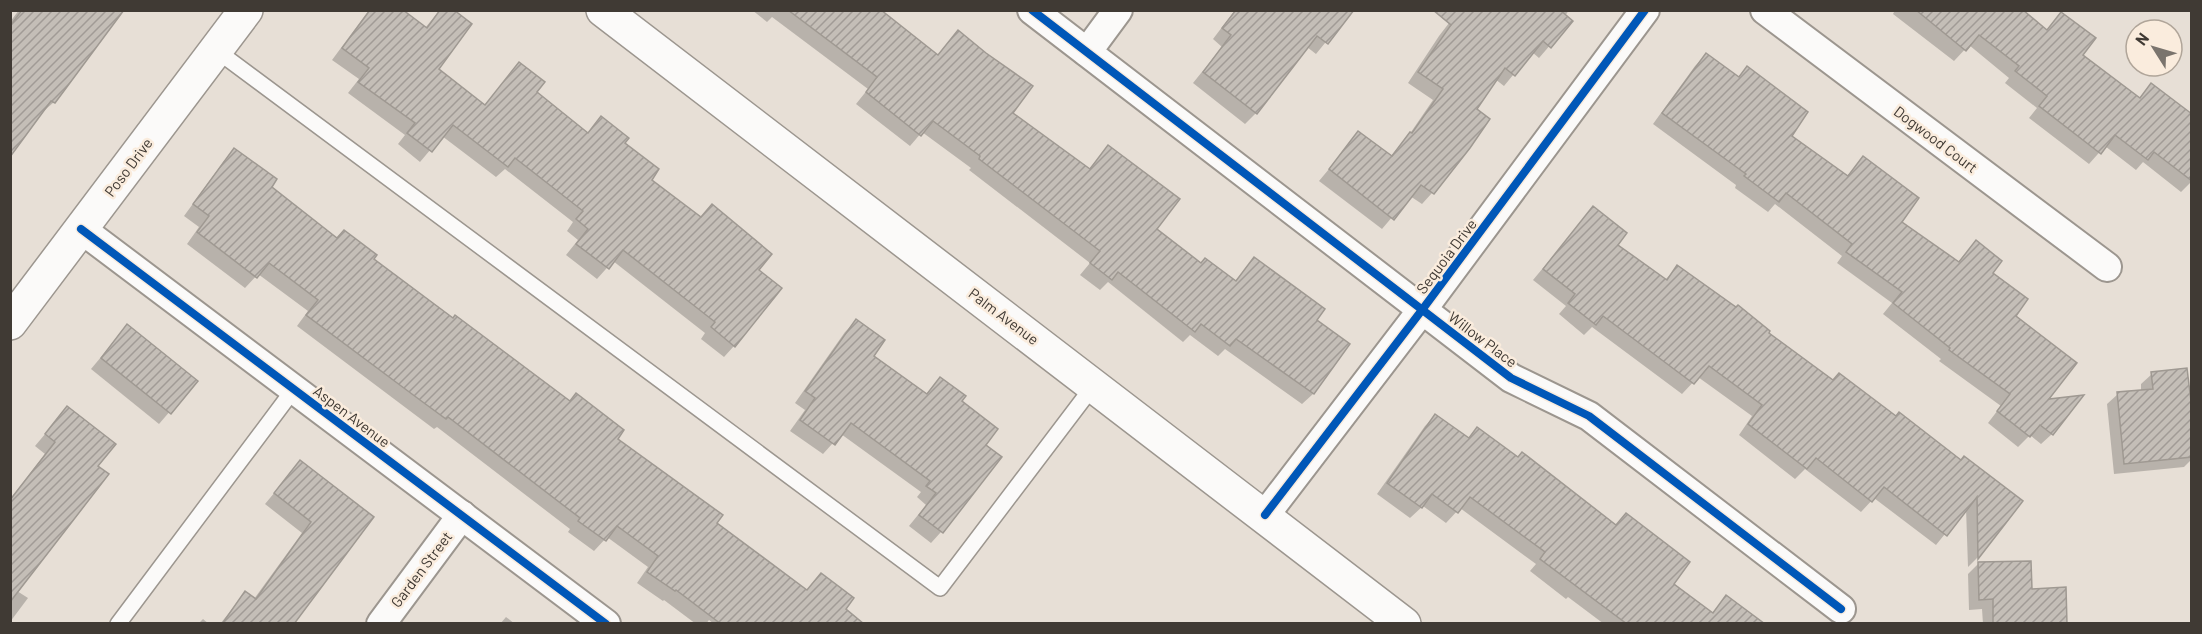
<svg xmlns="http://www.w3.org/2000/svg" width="2202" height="634" font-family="Barlow,sans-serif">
<defs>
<pattern id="building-hatch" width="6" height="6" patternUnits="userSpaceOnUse" patternTransform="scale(1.5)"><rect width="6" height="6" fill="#c4beb7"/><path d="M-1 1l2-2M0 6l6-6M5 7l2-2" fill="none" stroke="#a19b96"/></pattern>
</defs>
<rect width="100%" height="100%" fill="#e7dfd6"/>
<g fill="#0003">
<polygon points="19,10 111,10 54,102 38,116 10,154 10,22"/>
<polygon points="369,10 401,10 425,28 440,10 437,70 484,106 519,64 535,93 587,134 602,118 650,180 700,218 712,206 757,270 734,346 724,357 701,339 705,333 613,261 597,279 566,255 578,240 567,231 573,222 505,169 496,177 442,136 420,162 398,144 405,135 348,93 359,79 332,60"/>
<polygon points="752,10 878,10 937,56 958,32 1011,113 1088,170 1108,147 1155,229 1201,264 1234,282 1255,259 1315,321 1348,344 1313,394 1302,404 1225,349 1218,356 1190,335 1183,342 1108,282 1100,290 1080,275 1090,263 969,170 971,168 922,132 910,146 856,104 868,89 772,17 767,22"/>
<polygon points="1235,10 1352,10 1316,54 1307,47 1256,113 1245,124 1193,83 1222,47 1213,39"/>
<polygon points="1459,10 1569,10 1565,16 1571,21 1539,58 1532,52 1504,86 1495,79 1475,109 1488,119 1432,193 1422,204 1410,196 1382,229 1319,181 1359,133 1390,157 1409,135 1433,100 1408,83 1439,36"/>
<polygon points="1895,10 2020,10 2046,31 2061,14 2081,55 2138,99 2152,85 2192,115 2192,181 2181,192 2143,162 2136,170 2105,146 2089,164 2029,118 2037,108 2005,83 2009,78 1969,45 1954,61 1893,14"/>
<polygon points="1706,55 1737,78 1747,68 1790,136 1846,177 1864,158 1900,222 1957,263 1976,242 2014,316 2046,400 2052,434 2041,444 2030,435 2018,447 1988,423 2001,406 1939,361 1941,359 1883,314 1892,303 1837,263 1842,256 1775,204 1768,212 1735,188 1736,185 1653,124 1695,66"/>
<polygon points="235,150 270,188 336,240 372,260 615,440 715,523 806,591 821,575 844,609 862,624 714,624 709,620 706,624 696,624 664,600 663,601 637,583 648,567 607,537 594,551 568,532 570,529 437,427 434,429 297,326 308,311 258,274 245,288 187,244 199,227 184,216 224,161"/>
<polygon points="1593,208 1616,245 1665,280 1677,267 1833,382 1896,418 2020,502 1977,558 1968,567 1966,508 1936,545 1874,498 1861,512 1805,469 1795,479 1739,435 1752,416 1698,377 1682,394 1592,327 1584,335 1559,314 1566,306 1533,280"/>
<polygon points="856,321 872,357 926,394 940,379 960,401 984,445 1000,457 941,532 931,543 909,526 926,505 917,497 921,492 841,434 823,454 790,431 805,410 795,403 845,332"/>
<polygon points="127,326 196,381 159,424 91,369"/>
<polygon points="2152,374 2192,425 2192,459 2184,467 2114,474 2107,404 2118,394 2141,391 2141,384"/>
<polygon points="67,408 96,467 17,591 28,598 10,622 10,499 45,454 35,446"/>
<polygon points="1435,416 1468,439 1477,429 1615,526 1626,515 1672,584 1711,614 1726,597 1748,624 1604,624 1568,597 1566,599 1530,571 1536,564 1460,508 1446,523 1423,506 1410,518 1377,494 1425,426"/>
<polygon points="300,462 372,518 292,624 220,624 245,593 254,599 302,533 265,504"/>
<polygon points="1979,563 2030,590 2066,624 1983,624 1982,609 1969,610 1968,574"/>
<polygon points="506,617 515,624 500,624"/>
<polygon points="203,619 209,624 198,624"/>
</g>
<g fill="url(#building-hatch)" stroke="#9f9992" stroke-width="1.5">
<polygon points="22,10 124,10 55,103 51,101 10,157 10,26"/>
<polygon points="370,10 403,10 427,28 440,10 454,10 472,24 439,69 485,105 519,62 545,82 537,92 588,133 601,116 629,138 625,143 659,169 652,180 701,217 712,204 772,254 759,270 782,288 735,347 711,327 715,322 623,250 609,269 576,244 588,229 576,219 583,211 515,158 508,167 453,125 432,152 407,133 415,123 358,82 369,68 342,48"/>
<polygon points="788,10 881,10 938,55 958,30 986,53 1033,86 1013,113 1090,169 1108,145 1180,199 1157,229 1201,263 1205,258 1236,281 1254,257 1325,309 1317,320 1350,344 1314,394 1236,339 1230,346 1201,324 1195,332 1118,272 1112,280 1090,263 1100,251 979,159 980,156 933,121 921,136 866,92 877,77"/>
<polygon points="1236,10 1354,10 1328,44 1317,36 1257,114 1203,72 1231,35 1222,28"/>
<polygon points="1433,10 1560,10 1573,21 1551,48 1543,41 1515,76 1505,68 1477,109 1490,119 1470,148 1434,194 1421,185 1394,220 1329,169 1358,131 1392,156 1410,132 1412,133 1443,89 1418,72 1451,25"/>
<polygon points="1916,10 2023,10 2047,30 2061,12 2096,38 2083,55 2140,98 2151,83 2192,114 2192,181 2154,152 2148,160 2115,135 2101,154 2039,106 2047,96 2015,71 2019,66 1979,35 1966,51"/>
<polygon points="1706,53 1739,77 1747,66 1808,112 1792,136 1848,176 1863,156 1919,198 1902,222 1959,262 1976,240 2002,261 1993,273 2028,299 2016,316 2077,363 2049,399 2084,395 2053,435 2040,425 2030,437 1997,411 2010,394 1949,350 1950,348 1893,303 1902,292 1846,252 1852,244 1786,193 1779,202 1744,176 1746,174 1662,113"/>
<polygon points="234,148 277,179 272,187 337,238 344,230 377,255 374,259 453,318 455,315 570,401 576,393 624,430 618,439 723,515 717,523 807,590 821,573 854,598 846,609 864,624 721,624 676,590 675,591 647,572 658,556 617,526 606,541 578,521 580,518 448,417 446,419 420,400 306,315 318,300 269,263 257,278 197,232 209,216 193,204"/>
<polygon points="1593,206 1627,233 1618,245 1667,280 1677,265 1736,307 1738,305 1770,331 1769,333 1833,380 1839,373 1896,416 1899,412 1961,460 1964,456 2023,501 1978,559 1977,497 1947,536 1884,487 1872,502 1816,458 1807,469 1748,424 1762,405 1709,366 1694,384 1603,316 1596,325 1568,303 1575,294 1543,269"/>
<polygon points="856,319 885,340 874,356 927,394 940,377 966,396 962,401 998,429 986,445 1002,457 943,533 919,515 936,493 926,486 930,481 851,423 835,445 800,420 815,398 805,391"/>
<polygon points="127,324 198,381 171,414 101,358"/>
<polygon points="2187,368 2192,410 2192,457 2124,464 2117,392 2153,389 2151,372"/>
<polygon points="67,406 116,444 98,466 109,474 10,602 10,500 55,442 45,434"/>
<polygon points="1435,414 1469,438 1477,427 1518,457 1522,452 1616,525 1626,513 1690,562 1674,584 1713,613 1726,595 1765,624 1627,624 1540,559 1545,552 1470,497 1458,513 1432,494 1422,508 1387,483"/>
<polygon points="300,460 374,517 294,624 222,624 245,591 256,599 311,522 274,493"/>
<polygon points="2031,561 2032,589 2066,587 2067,624 1993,624 1993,599 1979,600 1978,562"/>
</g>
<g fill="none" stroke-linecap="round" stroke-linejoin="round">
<defs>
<g id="service">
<polyline points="216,50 940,588 1094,385"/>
<polyline points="118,624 294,389"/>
</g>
<g id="minor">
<polyline points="1032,10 1511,378 1589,416 1841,609"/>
<polyline points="1765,10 2107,267"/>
<polyline points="1087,52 1118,10"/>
<polyline points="81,229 606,624"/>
<polyline points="1265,515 1422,310 1645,10"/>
<polyline points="381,624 462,515"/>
</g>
<g id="secondary">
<polyline points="603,10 1404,624"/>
<polyline points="10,323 246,10"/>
</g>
</defs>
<use href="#service" stroke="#9c968f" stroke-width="18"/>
<use href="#minor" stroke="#9c968f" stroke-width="32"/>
<use href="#secondary" stroke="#9c968f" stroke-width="36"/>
<use href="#service" stroke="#fbfaf9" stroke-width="15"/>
<use href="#minor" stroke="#fbfaf9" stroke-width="28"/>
<use href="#secondary" stroke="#fbfaf9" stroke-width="33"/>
<defs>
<g id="cycleway">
<polyline points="1032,10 1511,378 1589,416 1841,609"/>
<polyline points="81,229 606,624"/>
<polyline points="1265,515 1422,310 1645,10"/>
</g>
</defs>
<use href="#cycleway" stroke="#faecdd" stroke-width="11"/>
<use href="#cycleway" stroke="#0057b8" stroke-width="8"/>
</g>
<g text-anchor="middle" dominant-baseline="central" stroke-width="5" stroke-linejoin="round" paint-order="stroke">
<g font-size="15" fill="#403a34" stroke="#faecdd">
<text transform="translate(1936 139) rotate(37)">Dogwood Court</text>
<text transform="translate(128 167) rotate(-53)">Poso Drive</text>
<text transform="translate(1446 256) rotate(-53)">Sequoia Drive</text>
<text transform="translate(1004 316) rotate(37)">Palm Avenue</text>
<text transform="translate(1483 339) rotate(37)">Willow Place</text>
<text transform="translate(352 416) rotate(37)">Aspen Avenue</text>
<text transform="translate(421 569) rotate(-53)">Garden Street</text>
</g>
</g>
<rect width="2202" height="634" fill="none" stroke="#403a34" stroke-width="24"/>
<g transform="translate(2154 48) rotate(307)"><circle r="28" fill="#faecdd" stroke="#b0a599" stroke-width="1.5"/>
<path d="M0-4.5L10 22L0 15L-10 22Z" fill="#7a746d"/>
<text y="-9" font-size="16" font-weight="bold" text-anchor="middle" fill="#403a34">N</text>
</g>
</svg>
